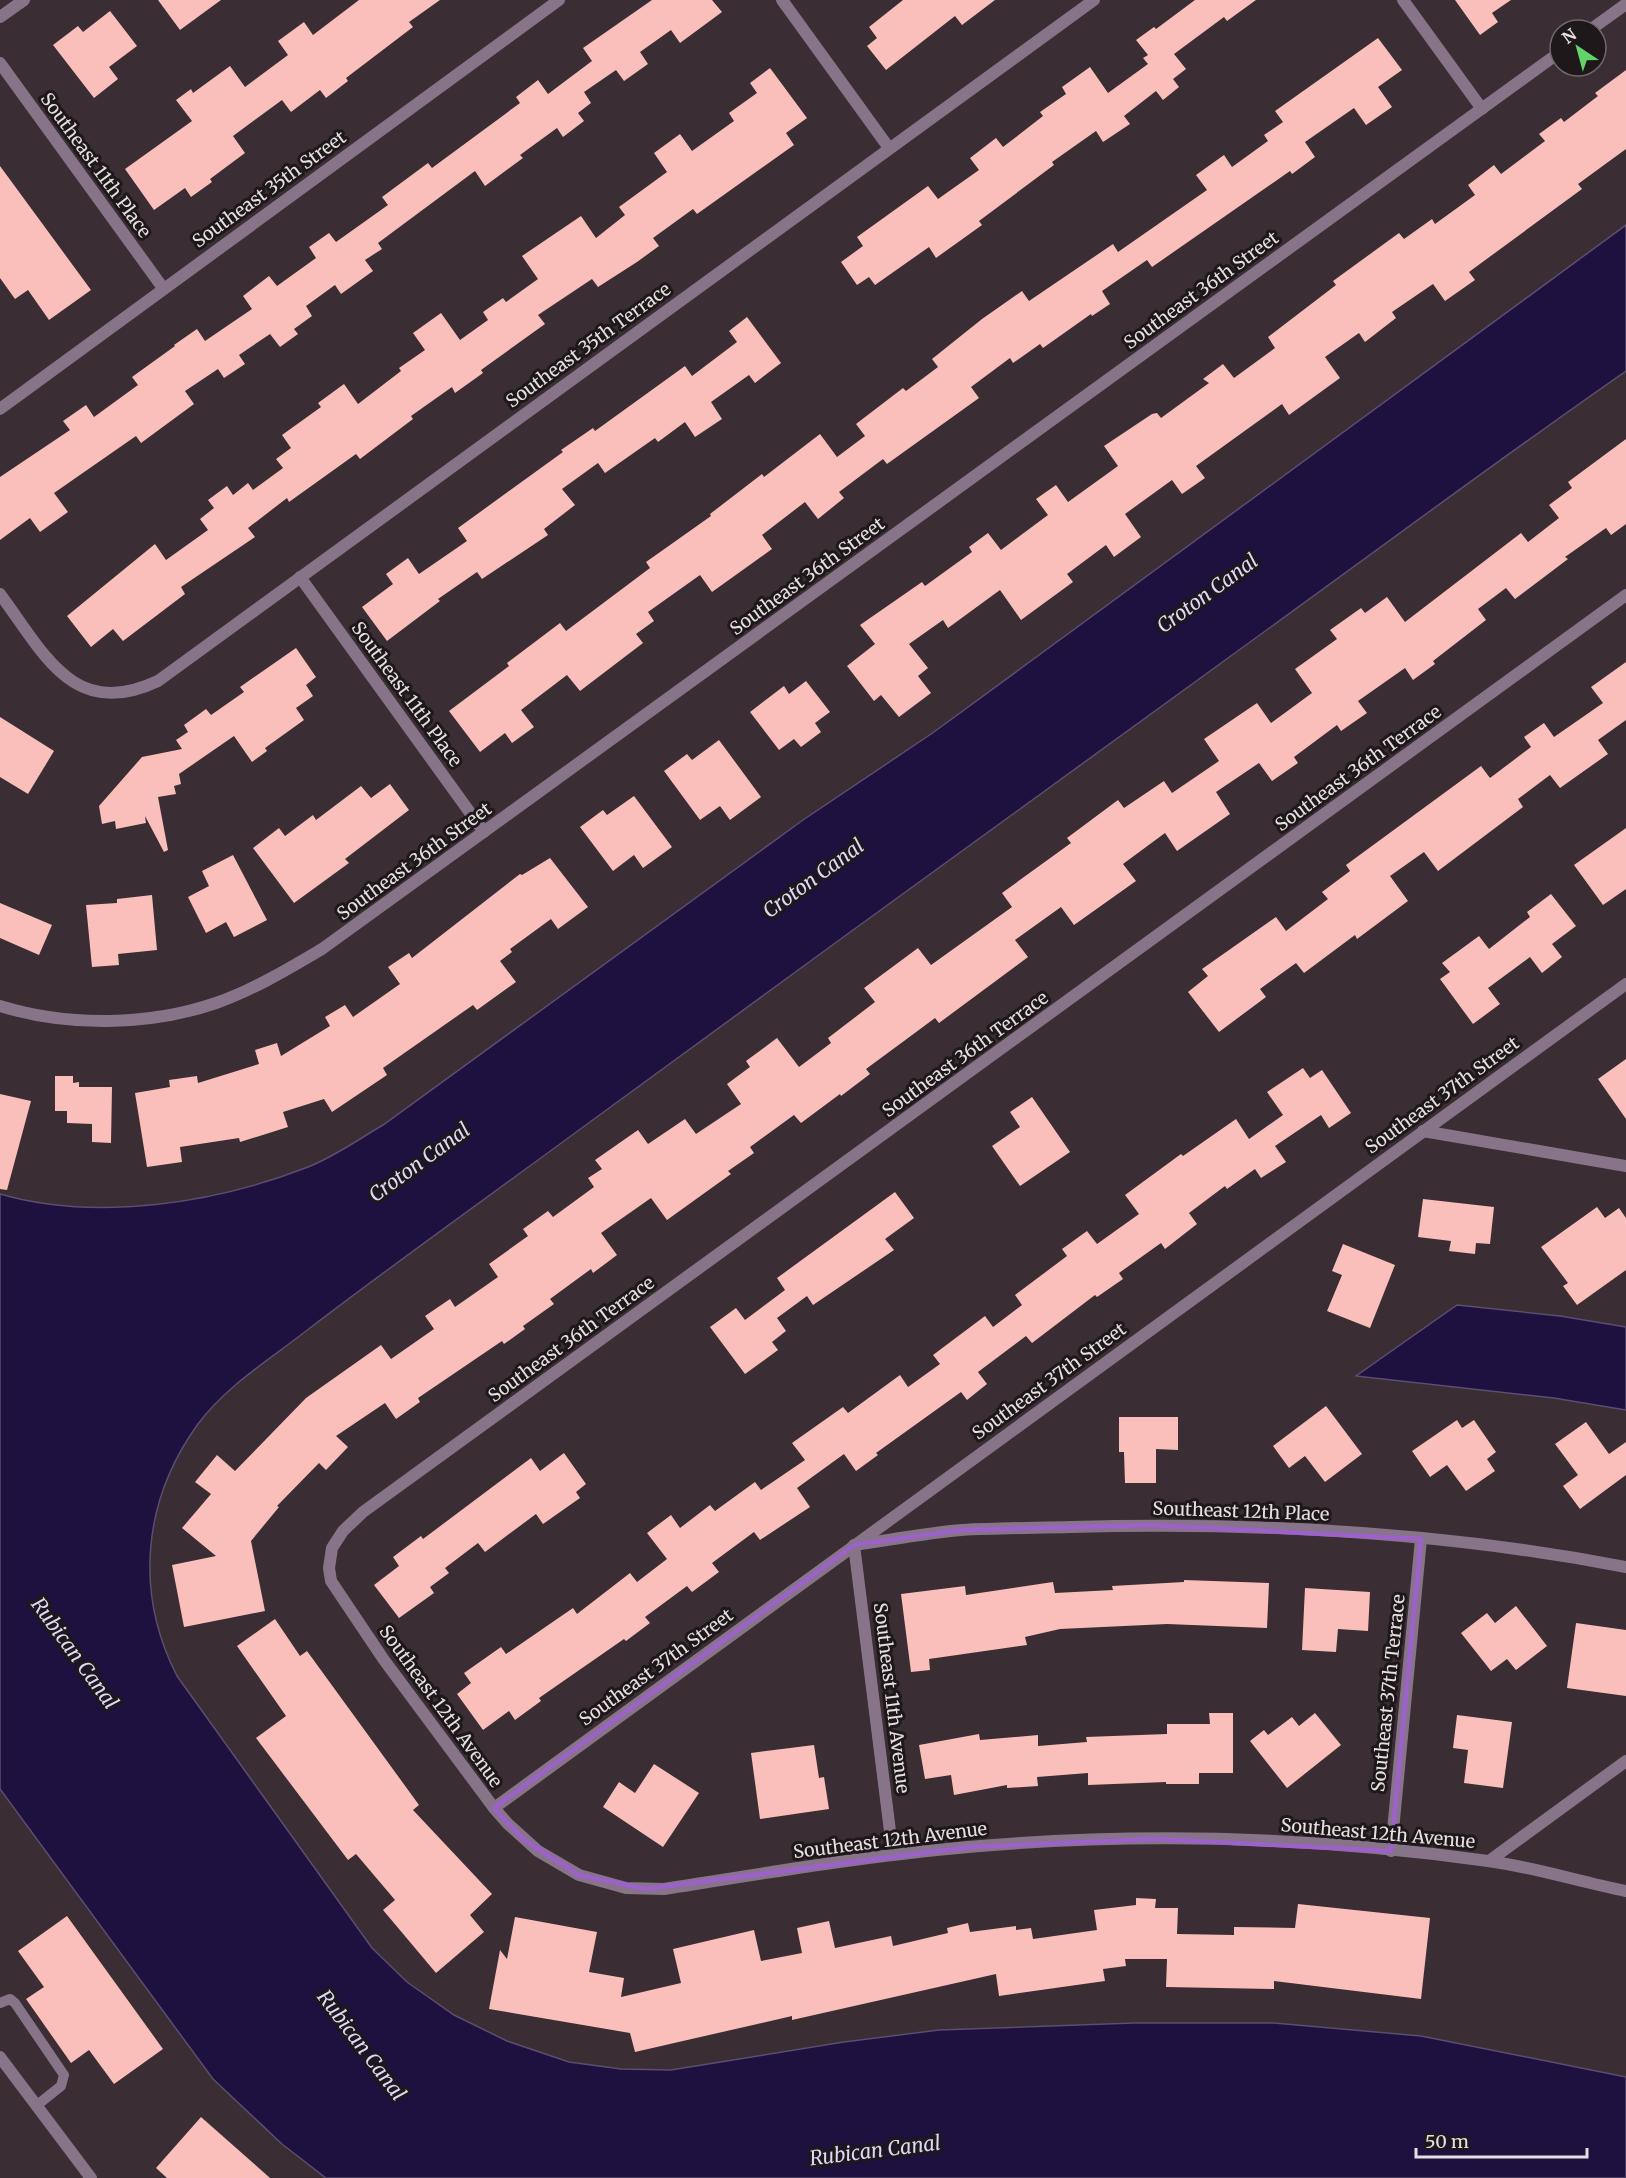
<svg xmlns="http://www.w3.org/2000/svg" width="1626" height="2178" font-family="Merriweather,serif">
<rect width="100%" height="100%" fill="#3a2d33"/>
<g fill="#1e103f" stroke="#5b4e70" stroke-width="1.5">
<path d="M1626,225v146c-121,84 -239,172 -358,258 -230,167 -460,333 -689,501 -91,67 -183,132 -273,201 -37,29 -80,55 -108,93 -55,76 -64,168 -21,252l195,272 35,34 47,33 53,26 62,21 52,7 50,1 173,-28 95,-12 195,-7h140l147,13 205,41v101h-1300l-44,-34 -69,-65 -213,-290v-595c96,28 216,9 308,-27 26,-10 51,-28 75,-42l420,-305 131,-88z"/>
<polygon points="1457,1305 1560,1316 1626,1327 1626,1410 1554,1398 1356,1376"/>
</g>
<g fill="#fabfbb">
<polygon points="158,0 221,0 180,30"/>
<polygon points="359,0 440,0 409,22 413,27 346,78 348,81 326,98 320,90 291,112 282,100 233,136 245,153 210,179 212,182 191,197 185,188 154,210 125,169 192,121 176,100 191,89 193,93 230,66 245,87 288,55 278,41 304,22 313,35"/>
<polygon points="652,0 712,0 722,12 680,43 671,30 640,52 648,64 624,81 616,70 584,92 591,103 578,113 584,121 563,137 557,128 520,155 523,158 485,186 475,171 378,243 382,249 365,260 373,271 341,294 335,285 306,306 312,316 294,329 298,334 280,347 270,334 239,355 245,364 224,378 218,369 185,391 194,404 141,443 136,436 54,493 68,512 40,532 30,518 0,540 0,477 70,430 63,421 86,405 94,417 138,385 132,377 175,346 174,345 197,329 205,341 252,309 243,296 269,276 277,286 316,258 309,247 329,233 336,242 388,205 382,197 428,163 432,168 520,103 516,97 538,80 548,94 592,61 583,48"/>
<polygon points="903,0 995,0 962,25 955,16 886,70 867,46 877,38 869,27"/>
<polygon points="1195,0 1256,0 1227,21 1224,17 1174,54 1186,69 1173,79 1179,87 1163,100 1156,91 1124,116 1130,124 1103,142 1096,131 1052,162 1054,165 979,221 982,225 936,258 929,247 875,285 869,277 857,285 841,262 863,246 857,237 928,186 938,199 979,170 970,158 996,138 1003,147 1043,116 1040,112 1066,94 1062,87 1090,67 1108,93 1148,64 1143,58 1148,55 1136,40 1154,27 1156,29"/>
<polygon points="1455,0 1511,0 1492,13 1498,22 1480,35"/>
<polygon points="110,11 137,46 109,67 118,79 94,98 53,45 78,26 83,32"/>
<polygon points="1378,38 1402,70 1378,87 1392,107 1366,125 1354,108 1305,142 1315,157 1292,174 1290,171 1152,267 1147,260 1102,291 1110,304 1092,316 1091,314 1043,348 1040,344 1013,363 1010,358 971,387 979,398 887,464 883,459 839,492 844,498 818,519 805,502 762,535 772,549 712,592 700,575 648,612 654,621 636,634 643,643 580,691 567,675 521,710 534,727 512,743 505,733 480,752 449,711 509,666 507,663 560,623 566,631 650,568 646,562 711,516 710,514 762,474 764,477 820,434 837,457 865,436 856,424 903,388 906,391 938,367 932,359 982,319 1022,291 1029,301 1113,244 1118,252 1207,190 1196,175 1224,155 1232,167 1268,141 1264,135 1283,122 1275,111"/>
<polygon points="770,68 807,118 786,133 794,145 697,214 693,209 653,238 659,246 637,262 598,287 592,279 538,315 545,324 481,370 483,373 455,393 452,387 411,416 413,419 360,459 356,454 289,502 287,498 248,528 255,537 181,587 185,594 123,641 113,629 91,647 67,616 155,544 166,560 208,530 200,519 214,508 208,500 227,486 233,495 248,483 253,490 283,468 276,459 291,448 282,435 321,407 318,403 344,384 358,404 401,371 399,368 425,350 413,333 441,313 460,340 488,320 483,312 503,298 506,302 538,279 522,256 581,216 596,238 625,215 619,207 667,172 654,153 680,134 692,151 734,121 729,113 757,93 750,83"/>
<polygon points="1626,70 1626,149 1578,184 1582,189 1469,272 1475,280 1445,301 1433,284 1392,312 1396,318 1365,342 1359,333 1325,357 1340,378 1289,415 1282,404 1196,466 1205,478 1182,494 1172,480 1125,514 1141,537 1114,557 1106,545 1067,574 1073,582 1021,620 1000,590 948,628 943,620 909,644 928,668 918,676 931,693 899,717 881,695 874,701 847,666 875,644 860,625 922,582 925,586 972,552 969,547 988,533 1001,550 1048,515 1036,499 1056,485 1068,502 1118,466 1104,446 1152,414 1157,413 1161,418 1209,383 1203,379 1223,364 1234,378 1275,348 1268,337 1336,285 1333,281 1399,233 1404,239 1432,219 1435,224 1475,195 1468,185 1494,165 1501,174 1545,141 1539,134 1561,118 1564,122 1598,96 1595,93"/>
<polygon points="0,166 91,290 49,320 28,290 15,299 0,278"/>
<polygon points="747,317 781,363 755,383 749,375 711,402 722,419 695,437 685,422 658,442 655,438 605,473 598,463 562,489 575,505 544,529 548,535 482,579 477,572 438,599 440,601 387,641 362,607 393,584 386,574 408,558 419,574 467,541 458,528 563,452 561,450 593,428 595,431 685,366 692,376 737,342 729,331"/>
<polygon points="1626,439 1626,524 1611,535 1606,528 1565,557 1568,559 1515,599 1506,588 1478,609 1486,620 1433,661 1435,664 1413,680 1405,668 1358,701 1367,713 1341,731 1337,725 1294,757 1298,763 1272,781 1259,763 1216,792 1230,814 1177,851 1165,833 1123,864 1136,881 1074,925 1061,907 1015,940 1028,957 939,1023 935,1018 904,1041 866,1069 870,1074 841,1096 840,1094 801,1123 794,1115 750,1147 754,1153 728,1171 731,1174 667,1220 651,1198 601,1233 617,1255 593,1273 591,1269 550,1299 554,1304 523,1326 525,1329 504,1344 502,1341 418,1398 420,1402 396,1419 385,1403 336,1436 348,1447 326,1470 319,1463 277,1506 279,1507 251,1541 265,1611 184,1627 172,1565 216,1556 182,1528 211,1494 195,1482 217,1455 235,1471 306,1398 381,1345 391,1359 434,1329 425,1316 450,1299 455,1307 498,1277 489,1264 528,1236 523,1229 548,1211 553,1217 594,1187 588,1178 602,1169 595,1160 638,1130 648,1144 685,1119 696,1134 741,1104 727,1084 750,1067 746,1061 777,1038 799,1067 831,1043 828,1038 875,1002 864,988 918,948 931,965 1012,907 1002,893 1071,843 1067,838 1118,800 1124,808 1164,781 1172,793 1219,761 1204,739 1257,703 1271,723 1312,693 1295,669 1337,639 1330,630 1361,608 1365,613 1387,597 1405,622 1521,533 1528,542 1559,518 1549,505 1572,488 1568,482"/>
<polygon points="296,648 316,677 306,685 313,696 296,708 304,720 265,748 267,751 252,762 234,736 179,774 181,784 174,786 176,794 158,797 168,850 164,852 145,816 146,823 116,829 115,821 102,824 99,806 142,757 182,749 176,740 188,732 184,725 206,709 211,715 244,692 240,687"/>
<polygon points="1626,662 1626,720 1598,740 1608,754 1560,788 1550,775 1518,799 1523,807 1438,871 1424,852 1390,876 1408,901 1357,939 1355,935 1304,973 1296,963 1260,989 1266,997 1219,1032 1188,992 1208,976 1202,969 1276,917 1286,931 1328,899 1322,892 1350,871 1346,865 1481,766 1490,778 1531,747 1524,737 1544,723 1554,737 1603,703 1591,687"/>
<polygon points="806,681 830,712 815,723 821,732 801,747 794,739 779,750 750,712 784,686 789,694"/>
<polygon points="0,717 54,751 28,794 0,777"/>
<polygon points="719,740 761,797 730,820 720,806 700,820 664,771 687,754 692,760"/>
<polygon points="390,784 409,810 345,859 349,863 294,903 253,848 279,828 285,836 313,815 316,820 361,786 371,798"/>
<polygon points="634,796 672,847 643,868 634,855 613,871 580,827 603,810 607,815"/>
<polygon points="1626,828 1626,889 1603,905 1574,865"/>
<polygon points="233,855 267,920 234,937 226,922 206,933 188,897 209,886 202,871"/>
<polygon points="550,858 588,907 558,929 551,919 510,949 512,952 500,961 516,982 477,1010 473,1005 383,1068 387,1075 332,1112 324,1099 283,1112 288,1127 240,1142 239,1138 180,1147 182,1162 147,1167 135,1093 170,1087 169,1080 197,1076 198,1083 259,1064 255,1050 277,1043 281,1056 330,1026 325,1017 345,1005 353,1017 400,984 388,967 409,953 412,958 520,874 522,875"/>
<polygon points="1551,894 1576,926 1552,944 1562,957 1542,973 1530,957 1488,988 1500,1004 1473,1024 1440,979 1450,972 1442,963 1479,936 1489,949 1530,917 1527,912"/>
<polygon points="152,895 157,950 118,954 119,965 92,967 86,905 117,903 117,899"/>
<polygon points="0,903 52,925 39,955 0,938"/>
<polygon points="1626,1059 1626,1119 1598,1079"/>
<polygon points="1303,1068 1310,1078 1322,1070 1351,1113 1329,1128 1321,1115 1275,1146 1286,1162 1261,1178 1255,1169 1227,1189 1225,1186 1189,1213 1197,1224 1165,1249 1161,1243 1119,1273 1123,1279 1097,1297 1095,1295 1032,1343 1026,1336 978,1372 987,1384 967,1400 961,1392 876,1453 878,1455 856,1471 844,1454 797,1488 810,1507 760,1540 754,1532 712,1563 719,1572 692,1592 687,1586 645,1617 650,1623 626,1641 624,1639 539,1698 541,1701 515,1720 509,1711 483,1730 457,1694 471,1683 464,1673 501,1647 506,1654 573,1608 577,1614 630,1573 637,1582 667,1559 647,1533 671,1515 680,1528 710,1505 715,1511 755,1482 761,1490 805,1460 792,1443 843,1407 848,1413 900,1375 908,1387 940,1364 933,1355 985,1316 993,1327 1022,1305 1015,1295 1067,1256 1062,1249 1087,1231 1097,1244 1139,1214 1125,1195 1181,1154 1183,1156 1236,1119 1249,1139 1283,1115 1267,1092"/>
<polygon points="55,1076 73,1076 73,1083 79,1082 79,1087 112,1087 111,1143 92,1142 92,1124 67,1123 67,1111 55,1111"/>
<polygon points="0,1094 31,1101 7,1190 0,1189"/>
<polygon points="1032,1097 1070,1152 1020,1186 992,1146 1020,1127 1010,1112"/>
<polygon points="895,1192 914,1218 885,1239 894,1250 813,1305 807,1296 777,1318 786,1331 772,1342 778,1350 745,1374 710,1327 736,1308 745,1320 785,1290 777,1278"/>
<polygon points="1423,1199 1494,1207 1490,1244 1476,1243 1475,1254 1449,1251 1451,1241 1418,1237"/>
<polygon points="1597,1207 1605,1218 1619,1208 1626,1218 1626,1270 1577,1305 1563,1286 1568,1283 1541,1247"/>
<polygon points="1343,1244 1395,1265 1370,1328 1327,1311 1342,1275 1332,1271"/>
<polygon points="1326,1406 1362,1454 1325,1482 1305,1456 1289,1468 1273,1446"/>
<polygon points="1119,1417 1178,1417 1178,1450 1156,1449 1156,1483 1125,1483 1124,1452 1119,1452"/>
<polygon points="1457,1420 1462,1428 1474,1420 1496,1452 1487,1459 1495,1471 1466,1491 1447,1465 1430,1477 1412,1451"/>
<polygon points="1586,1422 1609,1454 1626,1442 1626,1475 1580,1509 1563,1486 1578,1475 1555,1444"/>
<polygon points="564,1453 586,1484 576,1492 580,1498 543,1524 536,1514 485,1552 478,1543 445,1568 449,1573 430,1587 434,1593 399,1618 374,1585 399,1566 393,1557 421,1536 423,1539 531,1458 540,1471"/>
<polygon points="1184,1580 1269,1583 1267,1628 1167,1624 1060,1629 1025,1637 1027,1645 929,1659 930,1670 911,1672 901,1594 965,1586 966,1595 1053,1582 1055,1593 1113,1590 1112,1586 1184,1582"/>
<polygon points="1305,1588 1370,1592 1368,1631 1338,1629 1336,1652 1302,1650"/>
<polygon points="1516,1606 1547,1646 1516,1670 1507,1659 1491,1671 1461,1633 1487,1613 1495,1623"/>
<polygon points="275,1619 300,1656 307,1651 419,1805 413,1810 492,1894 470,1915 484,1932 436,1973 383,1910 395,1900 356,1854 348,1860 256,1738 286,1716 237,1646"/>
<polygon points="1576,1623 1626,1630 1626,1696 1567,1688"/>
<polygon points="1209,1713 1233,1713 1233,1773 1199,1773 1199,1784 1166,1784 1166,1782 1088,1785 1088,1773 1037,1777 1038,1786 1007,1788 1007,1785 954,1795 951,1775 925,1779 919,1745 979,1734 980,1740 1038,1735 1038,1746 1087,1742 1086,1737 1167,1734 1167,1724 1210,1724"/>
<polygon points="1315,1713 1341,1745 1287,1788 1250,1741 1264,1730 1268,1735 1292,1717 1299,1726"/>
<polygon points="1457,1715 1512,1722 1503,1788 1464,1783 1468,1750 1453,1748"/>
<polygon points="814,1745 819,1778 824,1777 829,1809 760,1819 751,1753"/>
<polygon points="654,1764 699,1793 663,1847 603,1807 619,1782 635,1793"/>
<polygon points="1136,1898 1156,1899 1155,1908 1178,1908 1177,1934 1234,1935 1234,1927 1295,1928 1298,1904 1430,1918 1421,1999 1274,1981 1274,1989 1166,1987 1167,1959 1125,1959 1126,1966 1103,1969 1105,1981 999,1996 996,1974 792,2020 792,2016 635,2052 630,2033 489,2009 500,1950 507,1959 515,1917 597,1932 589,1972 624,1978 621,1997 681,1983 673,1949 754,1930 761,1961 802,1953 797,1928 829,1921 835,1948 891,1936 893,1946 948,1933 947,1928 968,1923 970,1932 1016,1926 1016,1930 1031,1928 1033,1939 1097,1930 1094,1910 1136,1905"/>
<polygon points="67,1916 163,2049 114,2084 89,2050 71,2063 26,1999 44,1987 18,1951"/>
<polygon points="201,2117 270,2178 167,2178 156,2168"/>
</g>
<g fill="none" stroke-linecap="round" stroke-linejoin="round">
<polyline stroke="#877489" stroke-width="10" points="0,2003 10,1999 15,2003 64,2075 61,2086 36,2106"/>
<g stroke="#877489" stroke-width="12">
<polyline points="782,0 889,148"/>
<polyline points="1403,0 1482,109"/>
<polyline points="0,17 24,0"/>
<polyline points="1590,30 1626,4"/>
<polyline points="0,63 163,288"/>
<polyline points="0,409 559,0"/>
<polyline points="300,577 484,832"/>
<path d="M0,594c44,59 73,127 158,87l936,-681"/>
<path d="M1626,595l-1263,917 -20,19 -11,17 -3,20 2,13 53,79 110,148 14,16 30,27 41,24 47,13 38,1c101,-16 202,-33 304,-42 172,-15 349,-10 520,14 46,6 92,21 138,30"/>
<path d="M0,1006c68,21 149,20 216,-3 37,-13 72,-34 106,-54l1238,-897"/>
<polyline points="1423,1131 1626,1166"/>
<polyline points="494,1808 1626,984"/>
<polyline points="1391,1851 1421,1539"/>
<path d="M893,1855l-39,-310c36,-5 72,-12 108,-15 36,-2 72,-2 109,-3 185,-5 373,5 555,40"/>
<polyline points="1489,1861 1626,1761"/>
<polyline points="0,2057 91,2178"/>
</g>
</g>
<path fill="none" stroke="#9c62ca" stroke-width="4.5" stroke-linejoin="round" d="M1150,1525l271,14 -30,312 -236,-12 -185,8 -325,42 -66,-14 -56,-36 -29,-31 360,-263 107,-15z"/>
<g text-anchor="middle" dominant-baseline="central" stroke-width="6" stroke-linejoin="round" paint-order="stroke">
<g font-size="18" fill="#e8dfe2" stroke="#1e181a">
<text transform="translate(96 165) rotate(54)">Southeast 11th Place</text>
<text transform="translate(269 189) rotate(-36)">Southeast 35th Street</text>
<text transform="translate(1201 290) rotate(-36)">Southeast 36th Street</text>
<text transform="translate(588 345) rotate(-36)">Southeast 35th Terrace</text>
<text transform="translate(807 576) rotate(-36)">Southeast 36th Street</text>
<text transform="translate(407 694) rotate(54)">Southeast 11th Place</text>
<text transform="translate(1358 768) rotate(-36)">Southeast 36th Terrace</text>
<text transform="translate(414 861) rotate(-36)">Southeast 36th Street</text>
<text transform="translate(965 1054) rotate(-36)">Southeast 36th Terrace</text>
<text transform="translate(1442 1095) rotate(-36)">Southeast 37th Street</text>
<text transform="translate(571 1339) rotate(-36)">Southeast 36th Terrace</text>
<text transform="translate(1049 1381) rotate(-36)">Southeast 37th Street</text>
<text transform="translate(1241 1511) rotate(2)">Southeast 12th Place</text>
<text transform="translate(656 1667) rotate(-36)">Southeast 37th Street</text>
<text transform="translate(1388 1693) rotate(-84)">Southeast 37th Terrace</text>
<text transform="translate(892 1698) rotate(83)">Southeast 11th Avenue</text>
<text transform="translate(441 1706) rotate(54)">Southeast 12th Avenue</text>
<text transform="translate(1378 1833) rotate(5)">Southeast 12th Avenue</text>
<text transform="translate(890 1840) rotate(-7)">Southeast 12th Avenue</text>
</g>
<g font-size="20" font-style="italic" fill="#ddd8fa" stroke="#1e181a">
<text transform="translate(1207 593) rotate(-36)">Croton Canal</text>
<text transform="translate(813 878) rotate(-36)">Croton Canal</text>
<text transform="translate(419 1162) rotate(-36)">Croton Canal</text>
<text transform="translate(75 1653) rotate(54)">Rubican Canal</text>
<text transform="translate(362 2045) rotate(53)">Rubican Canal</text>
<text transform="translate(875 2150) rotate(-7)">Rubican Canal</text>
</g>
</g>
<g transform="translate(1578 48) rotate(324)"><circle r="28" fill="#1e181a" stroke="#6f686a" stroke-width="1.5"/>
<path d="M0-4.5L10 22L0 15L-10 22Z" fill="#62d469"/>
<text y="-9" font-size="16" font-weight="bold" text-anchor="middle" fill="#e8dfe2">N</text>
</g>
<path d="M1416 2148v9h171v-9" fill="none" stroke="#e8dfe2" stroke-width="3"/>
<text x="1425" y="2148" font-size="18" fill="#e8dfe2" stroke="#1e181a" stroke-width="4.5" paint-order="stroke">50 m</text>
</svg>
